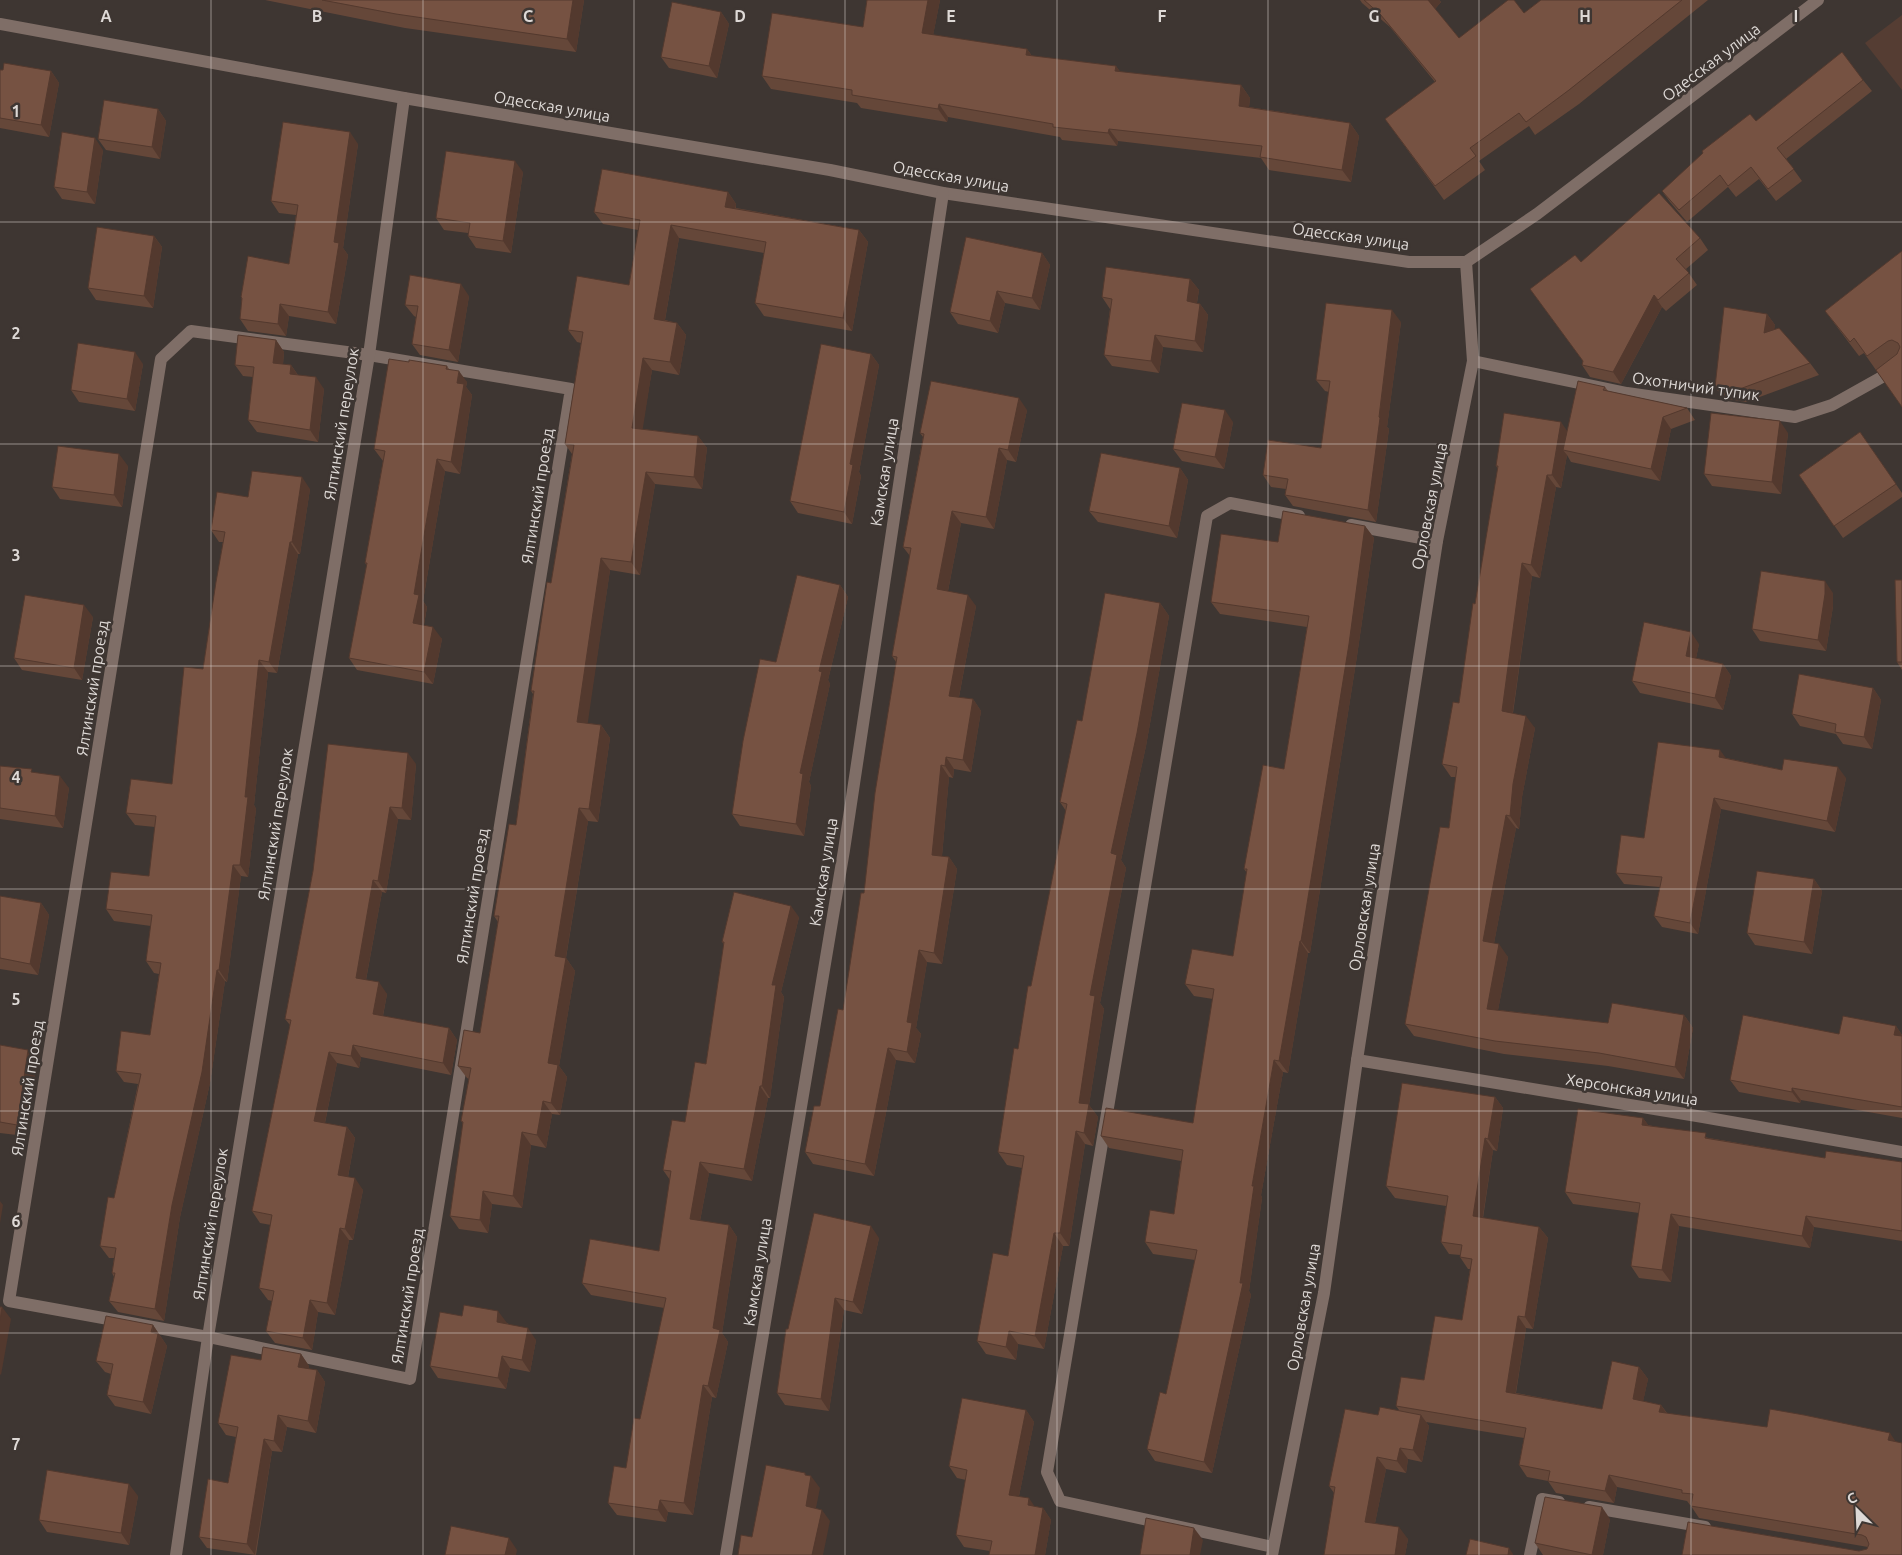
<svg xmlns="http://www.w3.org/2000/svg" width="1902" height="1555" font-family="Ubuntu,sans-serif">
<rect width="100%" height="100%" fill="#3e3632"/>
<polygon fill="#553d33" points="1902,15 1902,90 1865,43"/>
<g fill="none" stroke-linecap="round" stroke-linejoin="round">
<g stroke="#7f6e67" stroke-width="12">
<polyline points="0,24 404,98 830,170 943,193 1409,262 1466,262 1537,214 1818,0"/>
<polygon points="191,331 369,355 571,389 410,1379 208,1337 9,1301 161,359"/>
<polyline points="1473,361 1627,393 1795,417 1832,405 1882,377 1902,362"/>
<polyline points="1351,525 1437,541"/>
<polyline points="1357,1060 1703,1117 1902,1152"/>
<polyline points="1589,1507 1705,1527"/>
<polyline points="1273,1547 1060,1501 1047,1472 1207,516 1230,503 1299,516"/>
<polyline points="176,1555 208,1337 369,355 404,98"/>
<polyline points="726,1555 844,850 943,193"/>
<polyline points="1272,1555 1324,1293 1357,1060 1437,541 1473,361 1466,262"/>
<polyline points="1530,1555 1542,1499 1559,1502"/>
</g>
</g>
<g fill="#654739">
<polygon points="265,0 584,0 576,52 405,28"/>
<polygon points="867,0 940,0 933,35 1027,49 1032,56 1116,66 1120,72 1241,85 1250,98 1249,107 1350,123 1359,136 1351,182 1269,170 1261,158 1118,141 1117,146 1062,140 1060,137 948,117 947,122 861,108 857,103 771,89 762,76 863,27"/>
<polygon points="1360,0 1439,0 1441,2 1435,9 1459,38 1524,13 1541,0 1708,0 1579,104 1535,135 1529,126 1479,161 1485,170 1444,200 1385,119 1435,82 1390,27 1362,3"/>
<polygon points="721,12 729,24 717,78 669,68 661,57"/>
<polygon points="0,70 51,71 59,83 49,137 0,128"/>
<polygon points="1863,80 1872,91 1786,159 1802,181 1776,201 1759,179 1736,197 1728,187 1687,222 1670,202 1662,191 1756,121"/>
<polygon points="158,109 166,121 160,159 106,150 98,139"/>
<polygon points="358,144 343,248 348,255 336,324 289,316 286,336 248,331 240,319 242,300 241,297 289,264 296,215 279,213 271,201"/>
<polygon points="103,150 95,204 62,199 54,187"/>
<polygon points="523,172 511,253 476,248 468,236 468,233 444,230 436,218"/>
<polygon points="728,192 736,204 736,208 859,230 868,242 852,331 764,316 755,303 764,253 679,238 665,320 677,323 686,335 679,375 652,370 642,429 698,436 707,448 702,489 655,484 640,575 610,570 587,723 601,725 610,738 598,822 588,821 566,958 575,971 559,1066 567,1077 560,1115 552,1114 546,1148 531,1145 522,1208 492,1204 488,1233 459,1229 450,1216 463,1123 461,1121 469,1079 467,1078 458,1066 480,1033 498,922 494,916 516,825 533,694 531,691 551,583 572,454 565,444 581,343 577,342 568,330 629,285 638,230 603,224 594,212"/>
<polygon points="154,236 162,247 153,308 96,300 88,288"/>
<polygon points="1700,238 1708,250 1686,269 1697,285 1666,311 1662,307 1621,384 1590,377 1582,365 1583,361 1530,289 1581,262"/>
<polygon points="1902,251 1902,407 1864,353 1859,356 1825,311"/>
<polygon points="1042,253 1050,265 1040,310 1005,303 998,333 958,324 950,312"/>
<polygon points="1190,279 1199,290 1197,303 1200,304 1208,315 1203,352 1163,347 1159,373 1112,366 1104,355 1110,309 1102,297"/>
<polygon points="469,296 458,362 420,355 412,344 416,317 414,316 405,305"/>
<polygon points="1767,314 1775,325 1774,329 1810,363 1819,375 1746,402 1723,398 1715,387"/>
<polygon points="1401,322 1387,427 1389,429 1376,522 1293,506 1285,495 1286,489 1271,487 1263,475 1321,448 1329,392 1325,391 1316,380"/>
<polygon points="276,340 284,352 283,364 291,365 298,375 324,389 318,442 257,432 248,420 253,377 243,376 235,365"/>
<polygon points="871,354 879,365 859,472 861,476 852,524 798,513 790,501"/>
<polygon points="409,362 447,366 449,369 467,382 466,387 472,395 460,474 445,471 423,601 427,607 424,625 442,639 433,684 357,670 349,658 367,566 365,563 383,461 374,449"/>
<polygon points="143,364 135,411 79,402 71,390"/>
<polygon points="1605,387 1608,391 1687,408 1695,420 1671,429 1660,481 1571,462 1567,455 1561,488 1556,487 1540,578 1532,576 1513,713 1535,728 1522,797 1519,829 1516,828 1494,943 1508,957 1498,1010 1608,1023 1684,1015 1693,1028 1684,1079 1608,1066 1504,1054 1414,1036 1405,1024 1449,828 1456,777 1451,777 1442,764 1459,703 1498,469 1496,466 1567,432"/>
<polygon points="1027,410 1016,462 1007,460 994,529 961,523 948,591 976,606 959,697 973,699 981,711 971,772 954,769 953,778 949,777 942,856 949,857 957,869 942,964 927,962 916,1028 921,1034 915,1063 896,1060 874,1176 813,1164 805,1152 820,1106 843,1010 864,893 896,662 892,656 910,556 903,547 923,437 920,433"/>
<polygon points="1233,422 1224,469 1182,461 1173,449"/>
<polygon points="1860,432 1902,493 1902,497 1843,538 1799,475"/>
<polygon points="1788,433 1781,494 1712,486 1704,474"/>
<polygon points="128,466 122,507 60,499 52,487"/>
<polygon points="1180,468 1188,480 1177,538 1098,522 1089,511"/>
<polygon points="310,489 300,554 298,554 277,673 268,672 254,805 256,809 248,877 241,876 227,982 225,981 210,1083 180,1217 164,1321 118,1312 109,1301 114,1277 112,1273 114,1258 109,1258 100,1246 114,1198 138,1084 124,1082 116,1071 150,1035 159,974 154,973 146,961 151,926 114,921 106,909 149,876 155,827 135,825 126,813 172,784 203,669 223,542 219,542 211,530 248,497"/>
<polygon points="1365,526 1374,538 1357,656 1310,953 1308,953 1288,1073 1283,1072 1261,1195 1262,1198 1249,1291 1251,1295 1212,1473 1155,1461 1147,1449 1166,1394 1195,1260 1153,1254 1145,1242 1174,1214 1181,1161 1109,1148 1101,1136 1193,1123 1213,999 1194,996 1185,984 1233,956 1247,873 1244,869 1284,769 1307,627 1220,614 1211,602 1278,542"/>
<polygon points="1902,580 1902,670 1897,662"/>
<polygon points="840,585 848,597 828,680 830,684 809,782 811,786 804,836 740,826 732,814 776,662"/>
<polygon points="1833,593 1833,606 1826,651 1760,641 1752,629"/>
<polygon points="1160,603 1169,616 1146,746 1121,860 1126,868 1100,1003 1104,1009 1089,1105 1098,1117 1093,1146 1085,1144 1069,1246 1063,1246 1044,1349 1018,1344 1016,1360 986,1354 977,1341 1008,1256 1022,1168 1007,1165 998,1152 1066,811 1060,802 1082,721"/>
<polygon points="93,617 82,680 22,670 14,658"/>
<polygon points="1699,644 1696,658 1723,664 1731,676 1723,710 1640,693 1632,681"/>
<polygon points="1873,688 1881,700 1872,749 1843,744 1836,734 1800,726 1792,714"/>
<polygon points="1726,758 1782,770 1846,778 1835,832 1721,809 1698,934 1662,927 1654,916 1660,887 1624,884 1616,873 1644,838"/>
<polygon points="416,764 411,820 398,819 386,893 382,892 366,980 387,994 383,1016 449,1028 457,1040 451,1075 361,1057 359,1068 337,1063 325,1123 347,1127 355,1138 348,1177 363,1190 353,1240 349,1240 335,1315 318,1312 312,1350 275,1343 266,1331 272,1301 268,1300 259,1288 271,1225 260,1223 252,1211 290,1025 285,1019 313,871"/>
<polygon points="0,766 69,788 63,828 0,819"/>
<polygon points="1814,879 1822,891 1812,954 1755,945 1747,933"/>
<polygon points="0,896 41,903 49,915 38,975 0,969"/>
<polygon points="799,917 781,992 784,997 770,1098 768,1098 752,1181 709,1173 700,1221 729,1225 737,1237 722,1333 728,1342 716,1398 712,1397 693,1515 668,1512 666,1522 617,1515 608,1503 626,1468 640,1419 664,1308 591,1295 582,1283 659,1251 670,1180 663,1170 685,1122 706,1064 724,944 722,942"/>
<polygon points="1896,1026 1902,1035 1902,1118 1801,1100 1800,1103 1739,1092 1730,1080 1839,1034"/>
<polygon points="0,1045 28,1050 37,1061 25,1136 0,1133"/>
<polygon points="1495,1097 1503,1108 1497,1151 1493,1150 1483,1218 1539,1227 1548,1238 1533,1329 1526,1328 1516,1393 1602,1409 1639,1367 1648,1379 1643,1401 1661,1405 1667,1413 1902,1555 1859,1551 1867,1549 1868,1547 1699,1518 1691,1506 1691,1505 1690,1505 1687,1501 1617,1487 1614,1503 1556,1493 1548,1481 1527,1477 1519,1465 1524,1438 1426,1422 1429,1426 1422,1462 1408,1459 1406,1473 1386,1469 1375,1523 1408,1539 1405,1555 1334,1493 1329,1486 1378,1415 1399,1410 1396,1406 1424,1380 1462,1320 1470,1269 1468,1269 1460,1257 1460,1255 1449,1254 1441,1242 1446,1206 1395,1198 1386,1186"/>
<polygon points="1643,1118 1648,1125 1709,1138 1825,1158 1902,1162 1902,1241 1814,1227 1810,1248 1679,1226 1671,1282 1639,1278 1631,1266 1639,1213 1573,1204 1565,1192"/>
<polygon points="879,1238 862,1314 844,1310 829,1411 785,1405 777,1393 788,1329"/>
<polygon points="462,1316 507,1323 536,1340 530,1372 510,1368 506,1389 438,1378 430,1366"/>
<polygon points="153,1325 167,1346 151,1414 115,1406 107,1395 111,1374 105,1372 96,1361"/>
<polygon points="301,1354 309,1366 308,1369 317,1370 325,1382 316,1433 287,1427 282,1452 272,1451 256,1555 207,1548 199,1537 228,1483 236,1437 226,1435 218,1423 261,1360"/>
<polygon points="1026,1410 1034,1422 1019,1496 1034,1506 1043,1508 1051,1520 1045,1555 989,1555 990,1551 964,1547 956,1535 966,1480 957,1478 949,1466"/>
<polygon points="138,1496 129,1545 47,1532 39,1520"/>
<polygon points="1610,1519 1603,1555 1543,1555 1535,1543"/>
</g>
<g fill="#53392e">
<polygon points="573,0 584,0 576,52 567,39"/>
<polygon points="928,0 940,0 931,46 922,33"/>
<polygon points="1427,0 1439,0 1441,2 1434,10"/>
<polygon points="721,12 729,24 717,78 709,66"/>
<polygon points="1027,49 1036,62 1026,55"/>
<polygon points="1116,66 1125,78 1115,71"/>
<polygon points="51,71 59,83 49,137 41,125"/>
<polygon points="1241,85 1250,98 1248,119 1239,106"/>
<polygon points="939,104 948,117 947,122 938,109"/>
<polygon points="158,109 166,121 160,159 152,147"/>
<polygon points="1350,123 1359,136 1351,182 1342,170"/>
<polygon points="1109,129 1118,141 1117,146 1108,133"/>
<polygon points="350,132 358,144 343,248 348,255 336,324 328,312 334,242"/>
<polygon points="95,138 103,150 95,204 87,192"/>
<polygon points="515,161 523,172 511,253 503,241"/>
<polygon points="728,192 736,204 734,219 725,207"/>
<polygon points="671,225 679,238 663,331 654,319"/>
<polygon points="859,230 868,242 852,331 843,318"/>
<polygon points="154,236 162,247 153,308 144,296"/>
<polygon points="1042,253 1050,265 1040,310 1032,298"/>
<polygon points="1190,279 1199,290 1195,313 1187,301"/>
<polygon points="461,284 469,296 458,362 449,350"/>
<polygon points="997,291 1005,303 998,333 990,321"/>
<polygon points="1654,295 1662,307 1621,384 1613,372"/>
<polygon points="280,304 289,316 286,336 278,324"/>
<polygon points="1200,304 1208,315 1203,352 1195,341"/>
<polygon points="1392,310 1401,322 1387,427 1389,429 1376,522 1368,510"/>
<polygon points="1767,314 1775,325 1772,345 1764,333"/>
<polygon points="677,323 686,335 679,375 670,362"/>
<polygon points="1155,335 1163,347 1159,373 1151,361"/>
<polygon points="276,340 284,352 282,375 273,363"/>
<polygon points="135,352 143,364 135,411 127,399"/>
<polygon points="871,354 879,365 859,472 861,476 852,524 844,512 850,464"/>
<polygon points="643,358 652,370 641,440 632,428"/>
<polygon points="291,365 299,377 290,374"/>
<polygon points="459,371 467,382 466,387 472,395 460,474 451,462 457,383"/>
<polygon points="316,377 324,389 318,442 310,430"/>
<polygon points="1019,398 1027,410 1016,462 1008,450"/>
<polygon points="1225,410 1233,422 1224,469 1215,457"/>
<polygon points="1663,417 1671,429 1660,481 1651,469"/>
<polygon points="1780,421 1788,433 1781,494 1772,482"/>
<polygon points="1561,422 1570,435 1563,450 1567,455 1561,488 1552,475"/>
<polygon points="698,436 707,448 702,489 694,477"/>
<polygon points="999,448 1007,460 994,529 986,517"/>
<polygon points="119,454 128,466 122,507 114,495"/>
<polygon points="437,459 445,471 423,601 427,607 422,635 413,623 414,594"/>
<polygon points="1180,468 1188,480 1177,538 1169,526"/>
<polygon points="646,472 655,484 640,575 631,562"/>
<polygon points="1547,475 1556,487 1540,578 1531,565"/>
<polygon points="302,477 310,489 300,554 292,542"/>
<polygon points="952,511 961,523 946,601 937,589"/>
<polygon points="1365,526 1374,538 1357,656 1310,953 1301,941"/>
<polygon points="290,542 298,554 277,673 269,662"/>
<polygon points="601,558 610,570 586,735 577,722"/>
<polygon points="1522,563 1532,576 1511,724 1502,711"/>
<polygon points="1825,581 1833,593 1833,606 1826,651 1818,640"/>
<polygon points="840,585 848,597 828,680 830,684 809,782 811,786 804,836 796,824 800,773 819,671"/>
<polygon points="968,595 976,606 957,707 949,696"/>
<polygon points="1160,603 1169,616 1146,746 1121,860 1126,868 1100,1003 1104,1009 1089,1105 1098,1117 1093,1146 1084,1133 1079,1103 1090,995 1111,853"/>
<polygon points="84,605 93,617 82,680 74,668"/>
<polygon points="433,627 442,639 433,684 424,672"/>
<polygon points="1691,632 1699,644 1694,668 1686,656"/>
<polygon points="259,660 268,672 254,805 256,809 248,877 240,865 245,797"/>
<polygon points="1723,664 1731,676 1723,710 1715,698"/>
<polygon points="1873,688 1881,700 1872,749 1864,737"/>
<polygon points="973,699 981,711 971,772 963,760"/>
<polygon points="1526,716 1535,728 1522,797 1519,829 1510,816 1513,784"/>
<polygon points="601,725 610,738 598,822 589,809"/>
<polygon points="1720,750 1728,761 1719,757"/>
<polygon points="408,753 416,764 411,820 402,808"/>
<polygon points="946,757 954,769 953,778 945,766"/>
<polygon points="941,765 949,777 941,867 932,855"/>
<polygon points="1838,767 1846,778 1835,832 1827,821"/>
<polygon points="60,776 69,788 63,828 55,816"/>
<polygon points="1714,798 1721,809 1698,934 1690,923"/>
<polygon points="390,807 398,819 386,893 378,881"/>
<polygon points="579,808 588,821 564,969 555,956"/>
<polygon points="1506,815 1516,828 1492,954 1483,941"/>
<polygon points="949,857 957,869 942,964 934,953"/>
<polygon points="233,865 241,876 227,982 219,970"/>
<polygon points="1814,879 1822,891 1812,954 1804,942"/>
<polygon points="373,880 382,892 364,990 356,978"/>
<polygon points="41,903 49,915 38,975 30,964"/>
<polygon points="791,906 799,917 781,992 784,997 770,1098 762,1086 772,985"/>
<polygon points="1300,941 1308,953 1288,1073 1279,1061"/>
<polygon points="1499,944 1508,957 1496,1021 1487,1009"/>
<polygon points="919,950 927,962 916,1028 921,1034 915,1063 907,1052 907,1022"/>
<polygon points="566,958 575,971 559,1066 567,1077 560,1115 551,1103 548,1063"/>
<polygon points="217,970 225,981 210,1083 180,1217 164,1321 155,1309 172,1205"/>
<polygon points="379,982 387,994 381,1025 373,1014"/>
<polygon points="1684,1015 1693,1028 1684,1079 1675,1067"/>
<polygon points="1896,1026 1902,1035 1902,1046 1894,1035"/>
<polygon points="449,1028 457,1040 451,1075 443,1063"/>
<polygon points="353,1045 361,1057 359,1068 351,1056"/>
<polygon points="888,1048 896,1060 874,1176 865,1164"/>
<polygon points="28,1050 37,1061 25,1136 17,1125"/>
<polygon points="329,1052 337,1063 323,1132 314,1121"/>
<polygon points="1274,1060 1283,1072 1261,1195 1262,1198 1249,1291 1251,1295 1212,1473 1204,1462 1240,1283 1252,1186"/>
<polygon points="760,1086 768,1098 752,1181 744,1169"/>
<polygon points="1792,1088 1801,1100 1800,1103 1792,1092"/>
<polygon points="1495,1097 1503,1108 1497,1151 1488,1139"/>
<polygon points="543,1101 552,1114 546,1148 537,1135"/>
<polygon points="1643,1118 1652,1130 1642,1125"/>
<polygon points="347,1127 355,1138 346,1187 338,1175"/>
<polygon points="1076,1131 1085,1144 1069,1246 1060,1233"/>
<polygon points="522,1132 531,1145 522,1208 513,1196"/>
<polygon points="1485,1138 1493,1150 1481,1228 1473,1216"/>
<polygon points="700,1162 709,1173 698,1231 690,1219"/>
<polygon points="355,1178 363,1190 353,1240 345,1229"/>
<polygon points="483,1191 492,1204 488,1233 480,1220"/>
<polygon points="0,1201 3,1205 0,1223"/>
<polygon points="1671,1214 1679,1226 1671,1282 1662,1270"/>
<polygon points="1806,1216 1814,1227 1810,1248 1802,1236"/>
<polygon points="729,1225 737,1237 722,1333 728,1342 716,1398 708,1386 713,1328"/>
<polygon points="871,1226 879,1238 862,1314 853,1302"/>
<polygon points="1539,1227 1548,1238 1533,1329 1525,1317"/>
<polygon points="340,1228 349,1240 335,1315 327,1303"/>
<polygon points="1054,1233 1063,1246 1044,1349 1035,1336"/>
<polygon points="835,1298 844,1310 829,1411 821,1399"/>
<polygon points="310,1300 318,1312 312,1350 303,1338"/>
<polygon points="2,1307 11,1319 1,1375 0,1374 0,1321"/>
<polygon points="498,1311 507,1323 505,1334 497,1322"/>
<polygon points="1518,1316 1526,1328 1514,1403 1506,1392"/>
<polygon points="153,1325 167,1346 151,1414 143,1402"/>
<polygon points="528,1328 536,1340 530,1372 522,1360"/>
<polygon points="1009,1331 1018,1344 1016,1360 1006,1347"/>
<polygon points="301,1354 309,1366 307,1379 298,1367"/>
<polygon points="502,1356 510,1368 506,1389 498,1378"/>
<polygon points="1639,1367 1648,1379 1641,1411 1633,1399"/>
<polygon points="317,1370 325,1382 316,1433 308,1421"/>
<polygon points="703,1385 712,1397 693,1515 684,1503"/>
<polygon points="1661,1405 1669,1417 1659,1412"/>
<polygon points="1026,1410 1034,1422 1017,1506 1009,1495"/>
<polygon points="278,1415 287,1427 282,1452 274,1441"/>
<polygon points="1421,1415 1429,1426 1422,1462 1413,1450"/>
<polygon points="1890,1433 1898,1445 1888,1440"/>
<polygon points="264,1439 272,1451 255,1555 247,1544"/>
<polygon points="1400,1448 1408,1459 1406,1473 1397,1461"/>
<polygon points="1377,1457 1386,1469 1373,1533 1365,1522"/>
<polygon points="805,1473 811,1481 811,1476 820,1488 814,1518 806,1506"/>
<polygon points="1609,1475 1617,1487 1614,1503 1605,1491"/>
<polygon points="129,1484 138,1496 129,1545 121,1533"/>
<polygon points="1029,1498 1037,1510 1028,1505"/>
<polygon points="660,1500 668,1512 666,1522 658,1510"/>
<polygon points="1602,1507 1610,1519 1603,1555 1592,1555"/>
<polygon points="1043,1508 1051,1520 1045,1555 1035,1555"/>
<polygon points="822,1510 830,1521 823,1555 812,1555"/>
<polygon points="1399,1527 1408,1539 1405,1555 1395,1555"/>
<polygon points="1194,1528 1203,1540 1200,1555 1190,1555"/>
<polygon points="509,1538 517,1550 516,1555 505,1555"/>
<polygon points="1509,1548 1513,1554 1513,1555 1508,1555"/>
</g>
<g fill="#765242" stroke="#53392e">
<polygon points="322,0 573,0 567,39 396,14"/>
<polygon points="867,0 928,0 922,33 1027,49 1026,55 1116,66 1115,71 1241,85 1239,106 1350,123 1342,170 1260,157 1262,146 1109,129 1108,133 1053,127 1053,124 939,104 938,109 852,95 852,90 762,76 772,13 863,27"/>
<polygon points="1364,0 1428,0 1459,38 1508,0 1514,0 1524,13 1541,0 1682,0 1569,90 1526,122 1519,113 1470,148 1476,156 1435,186 1385,119 1436,81 1380,14"/>
<polygon points="672,2 721,12 709,66 661,57"/>
<polygon points="1842,52 1863,80 1777,148 1794,169 1768,189 1751,167 1728,186 1720,175 1679,210 1662,191 1703,153 1702,151 1750,114 1756,121"/>
<polygon points="4,63 51,71 41,125 0,118 0,70 3,70"/>
<polygon points="104,100 158,109 152,147 98,139"/>
<polygon points="283,122 350,132 334,242 339,243 328,312 280,304 278,324 240,319 242,298 241,297 248,256 289,264 298,205 271,201"/>
<polygon points="62,132 95,138 87,192 54,187"/>
<polygon points="446,151 515,161 503,241 468,236 470,223 436,218"/>
<polygon points="602,169 728,192 725,207 859,230 843,318 755,303 766,242 671,225 654,319 677,323 670,362 643,358 632,428 698,436 694,477 646,472 631,562 601,558 577,722 601,725 589,809 579,808 555,956 566,958 548,1063 558,1065 551,1103 543,1101 537,1135 522,1132 513,1196 483,1191 480,1220 450,1216 463,1122 461,1121 471,1068 458,1066 464,1030 480,1033 499,916 494,916 509,824 516,825 534,691 531,691 547,582 551,583 574,445 565,444 583,332 568,330 577,276 629,285 640,220 594,212"/>
<polygon points="1659,193 1700,238 1676,259 1689,273 1658,300 1654,295 1613,372 1582,365 1583,361 1530,289 1575,255 1581,262"/>
<polygon points="97,227 154,236 144,296 88,288"/>
<polygon points="966,237 1042,253 1032,298 997,291 990,321 950,312"/>
<polygon points="1902,251 1902,407 1876,370 1897,354 1900,347 1898,343 1892,340 1888,341 1867,356 1854,338 1850,342 1825,311 1894,257"/>
<polygon points="1106,267 1190,279 1187,301 1200,304 1195,341 1155,335 1151,361 1104,355 1112,299 1102,297"/>
<polygon points="410,275 461,284 449,350 412,344 418,306 405,305"/>
<polygon points="1326,303 1392,310 1379,417 1380,418 1368,510 1285,495 1288,479 1263,475 1268,440 1321,448 1330,381 1316,380"/>
<polygon points="1724,307 1767,314 1764,333 1779,328 1810,363 1737,390 1715,387"/>
<polygon points="238,335 276,340 273,363 291,365 290,374 316,377 310,430 248,420 254,367 235,365"/>
<polygon points="78,343 135,352 127,399 71,390"/>
<polygon points="821,344 871,354 850,464 853,465 844,512 790,501"/>
<polygon points="389,359 409,362 409,360 447,366 446,369 459,371 457,383 464,384 451,462 437,459 414,594 419,595 413,623 433,627 424,672 349,658 367,563 365,563 385,451 374,449"/>
<polygon points="931,381 1019,398 1008,450 999,448 986,517 952,511 937,589 968,595 949,696 973,699 963,760 946,757 945,766 941,765 932,855 949,857 934,953 919,950 907,1022 912,1023 907,1052 888,1048 865,1164 805,1152 814,1106 820,1106 838,1009 843,1010 861,893 864,893 875,793 897,657 892,656 911,548 903,547 924,434 920,433"/>
<polygon points="1578,381 1605,387 1603,390 1687,408 1663,417 1651,469 1563,450"/>
<polygon points="1182,403 1225,410 1215,457 1173,449"/>
<polygon points="1504,413 1561,422 1552,475 1547,475 1531,565 1522,563 1502,711 1526,716 1513,784 1510,816 1506,815 1483,941 1499,944 1487,1009 1608,1023 1612,1003 1684,1015 1675,1067 1599,1053 1495,1041 1405,1024 1440,827 1449,828 1457,767 1442,764 1453,702 1459,703 1473,603 1475,604 1498,466 1496,466"/>
<polygon points="1711,413 1780,421 1772,482 1704,474"/>
<polygon points="1860,432 1896,484 1834,526 1799,475"/>
<polygon points="58,446 119,454 114,495 52,487"/>
<polygon points="1101,453 1180,468 1169,526 1089,511"/>
<polygon points="252,471 302,477 292,542 290,542 269,662 259,660 245,797 248,797 240,865 233,865 219,970 217,970 202,1072 172,1205 155,1309 109,1301 115,1273 112,1273 116,1248 100,1246 108,1197 114,1198 141,1074 116,1071 121,1031 150,1035 161,963 146,961 152,915 106,909 111,872 149,876 156,816 126,813 131,779 172,784 184,667 203,669 216,582 225,532 211,530 217,492 248,497"/>
<polygon points="1283,511 1365,526 1349,644 1301,941 1300,941 1279,1061 1274,1060 1252,1186 1254,1186 1240,1283 1243,1283 1204,1462 1147,1449 1160,1392 1166,1394 1197,1250 1145,1242 1150,1210 1174,1214 1183,1150 1101,1136 1106,1108 1193,1123 1214,989 1185,984 1192,949 1233,956 1247,869 1244,869 1263,765 1284,769 1309,616 1211,602 1221,534 1278,542"/>
<polygon points="1761,571 1825,581 1825,594 1818,640 1752,629"/>
<polygon points="797,575 840,585 819,671 822,672 800,773 803,774 796,824 732,814 743,741 760,659 776,662"/>
<polygon points="1895,580 1902,580 1902,662 1897,662"/>
<polygon points="1105,593 1160,603 1137,733 1111,853 1117,855 1090,995 1095,996 1079,1103 1089,1104 1084,1133 1076,1131 1060,1233 1054,1233 1035,1336 1009,1331 1006,1347 977,1341 993,1253 1008,1256 1024,1156 998,1152 1014,1048 1018,1049 1028,986 1031,986 1067,804 1060,802 1077,720 1082,721"/>
<polygon points="25,595 84,605 74,668 14,658"/>
<polygon points="1644,622 1691,632 1686,656 1723,664 1715,698 1632,681"/>
<polygon points="1799,674 1873,688 1864,737 1835,732 1836,724 1792,714"/>
<polygon points="1658,742 1720,750 1719,757 1782,770 1784,759 1838,767 1827,821 1714,798 1690,923 1654,916 1662,877 1616,873 1621,835 1644,838"/>
<polygon points="328,744 408,753 402,808 390,807 378,881 373,880 356,978 379,982 373,1014 449,1028 443,1063 353,1045 351,1056 329,1052 314,1121 347,1127 338,1175 355,1178 345,1229 340,1228 327,1303 310,1300 303,1338 266,1331 274,1291 259,1288 272,1215 252,1211 291,1020 285,1019 313,871"/>
<polygon points="0,766 32,769 31,772 60,776 55,816 0,808"/>
<polygon points="1757,871 1814,879 1804,942 1747,933"/>
<polygon points="734,892 791,906 772,985 776,985 762,1086 760,1086 744,1169 700,1162 690,1219 729,1225 713,1328 720,1330 708,1386 703,1385 684,1503 660,1500 658,1510 608,1503 614,1466 626,1468 634,1418 640,1419 666,1298 582,1283 590,1239 659,1251 671,1171 663,1170 672,1120 685,1122 695,1062 706,1064 724,942 722,942"/>
<polygon points="0,896 41,903 30,964 0,958"/>
<polygon points="1743,1015 1839,1034 1843,1016 1896,1026 1894,1035 1902,1036 1902,1107 1792,1088 1792,1092 1730,1080"/>
<polygon points="0,1045 28,1050 17,1125 0,1122"/>
<polygon points="1402,1083 1495,1097 1488,1139 1485,1138 1473,1216 1539,1227 1525,1317 1518,1316 1506,1392 1602,1409 1612,1361 1639,1367 1633,1399 1661,1405 1659,1412 1767,1427 1770,1409 1804,1415 1890,1433 1888,1440 1902,1443 1902,1555 1682,1555 1688,1522 1859,1551 1867,1549 1869,1544 1866,1537 1862,1535 1691,1506 1693,1494 1682,1493 1682,1490 1609,1475 1605,1491 1548,1481 1550,1471 1519,1465 1526,1428 1396,1406 1401,1377 1424,1380 1435,1316 1462,1320 1472,1259 1460,1257 1462,1245 1441,1242 1448,1196 1386,1186"/>
<polygon points="1578,1109 1643,1118 1642,1125 1706,1133 1705,1138 1825,1158 1826,1151 1902,1162 1902,1231 1806,1216 1802,1236 1671,1214 1662,1270 1631,1266 1640,1203 1565,1192"/>
<polygon points="814,1213 871,1226 853,1302 835,1298 821,1399 777,1393 786,1329 788,1329"/>
<polygon points="464,1305 498,1311 497,1322 528,1328 522,1360 502,1356 498,1378 430,1366 440,1312 462,1316"/>
<polygon points="0,1307 2,1307 0,1321"/>
<polygon points="106,1316 153,1325 151,1332 158,1334 143,1402 107,1395 113,1364 96,1361"/>
<polygon points="263,1347 301,1354 298,1367 317,1370 308,1421 278,1415 274,1441 264,1439 247,1544 199,1537 208,1479 228,1483 238,1427 218,1423 231,1355 261,1360"/>
<polygon points="962,1398 1026,1410 1009,1495 1029,1498 1028,1505 1043,1508 1035,1555 989,1555 992,1541 956,1535 967,1470 949,1466"/>
<polygon points="1380,1407 1421,1415 1413,1450 1400,1448 1397,1461 1377,1457 1365,1522 1399,1527 1395,1555 1324,1555 1335,1487 1329,1486 1345,1409 1378,1415"/>
<polygon points="766,1465 805,1473 805,1475 811,1476 806,1506 822,1510 812,1555 738,1555 741,1535 752,1537"/>
<polygon points="47,1470 129,1484 121,1533 39,1520"/>
<polygon points="1545,1497 1602,1507 1592,1555 1535,1543"/>
<polygon points="1146,1518 1194,1528 1190,1555 1140,1555"/>
<polygon points="451,1526 509,1538 505,1555 445,1555"/>
<polygon points="1470,1539 1509,1548 1508,1555 1466,1555"/>
</g>
<path fill="none" stroke="#ded9d6" stroke-width="1" stroke-opacity="0.55" d="M211,0v1555M423,0v1555M634,0v1555M845,0v1555M1057,0v1555M1268,0v1555M1479,0v1555M1691,0v1555M0,222h1902M0,444h1902M0,666h1902M0,889h1902M0,1111h1902M0,1333h1902"/>
<g text-anchor="middle" dominant-baseline="central" stroke-width="5" stroke-linejoin="round" paint-order="stroke">
<g font-size="16" fill="#ded9d6" stroke="#3e3632">
<text transform="translate(1711 62) rotate(-37)">Одесская улица</text>
<text transform="translate(552 106) rotate(10)">Одесская улица</text>
<text transform="translate(951 176) rotate(10)">Одесская улица</text>
<text transform="translate(1351 236) rotate(8)">Одесская улица</text>
<text transform="translate(1696 386) rotate(8)">Охотничий тупик</text>
<text transform="translate(341 424) rotate(-81)">Ялтинский переулок</text>
<text transform="translate(884 472) rotate(-81)">Камская улица</text>
<text transform="translate(537 496) rotate(-81)">Ялтинский проезд</text>
<text transform="translate(1429 506) rotate(-79)">Орловская улица</text>
<text transform="translate(92 688) rotate(-81)">Ялтинский проезд</text>
<text transform="translate(275 824) rotate(-81)">Ялтинский переулок</text>
<text transform="translate(823 872) rotate(-81)">Камская улица</text>
<text transform="translate(472 896) rotate(-81)">Ялтинский проезд</text>
<text transform="translate(1364 907) rotate(-81)">Орловская улица</text>
<text transform="translate(27 1088) rotate(-81)">Ялтинский проезд</text>
<text transform="translate(1632 1089) rotate(9)">Херсонская улица</text>
<text transform="translate(210 1224) rotate(-81)">Ялтинский переулок</text>
<text transform="translate(757 1272) rotate(-81)">Камская улица</text>
<text transform="translate(407 1296) rotate(-81)">Ялтинский проезд</text>
<text transform="translate(1303 1307) rotate(-80)">Орловская улица</text>
</g>
</g>
<g font-size="16" text-anchor="middle" font-weight="bold" fill="#ded9d6" stroke="#3e3632" stroke-width="5" stroke-linejoin="round" paint-order="stroke">
<text x="106" y="22">A</text>
<text x="317" y="22">B</text>
<text x="528" y="22">C</text>
<text x="740" y="22">D</text>
<text x="951" y="22">E</text>
<text x="1162" y="22">F</text>
<text x="1374" y="22">G</text>
<text x="1585" y="22">H</text>
<text x="1796" y="22">I</text>
<text x="16" y="117">1</text>
<text x="16" y="339">2</text>
<text x="16" y="561">3</text>
<text x="16" y="783">4</text>
<text x="16" y="1005">5</text>
<text x="16" y="1227">6</text>
<text x="16" y="1450">7</text>
</g>
<g transform="translate(1857 1510) rotate(336)" stroke="#3e3632" stroke-width="4" paint-order="stroke">
<path d="M0-4L9 19L0 12L-9 19Z" fill="#ded9d6"/>
<text y="-8" font-size="14" font-weight="bold" text-anchor="middle" fill="#ded9d6">С</text>
</g>
</svg>
